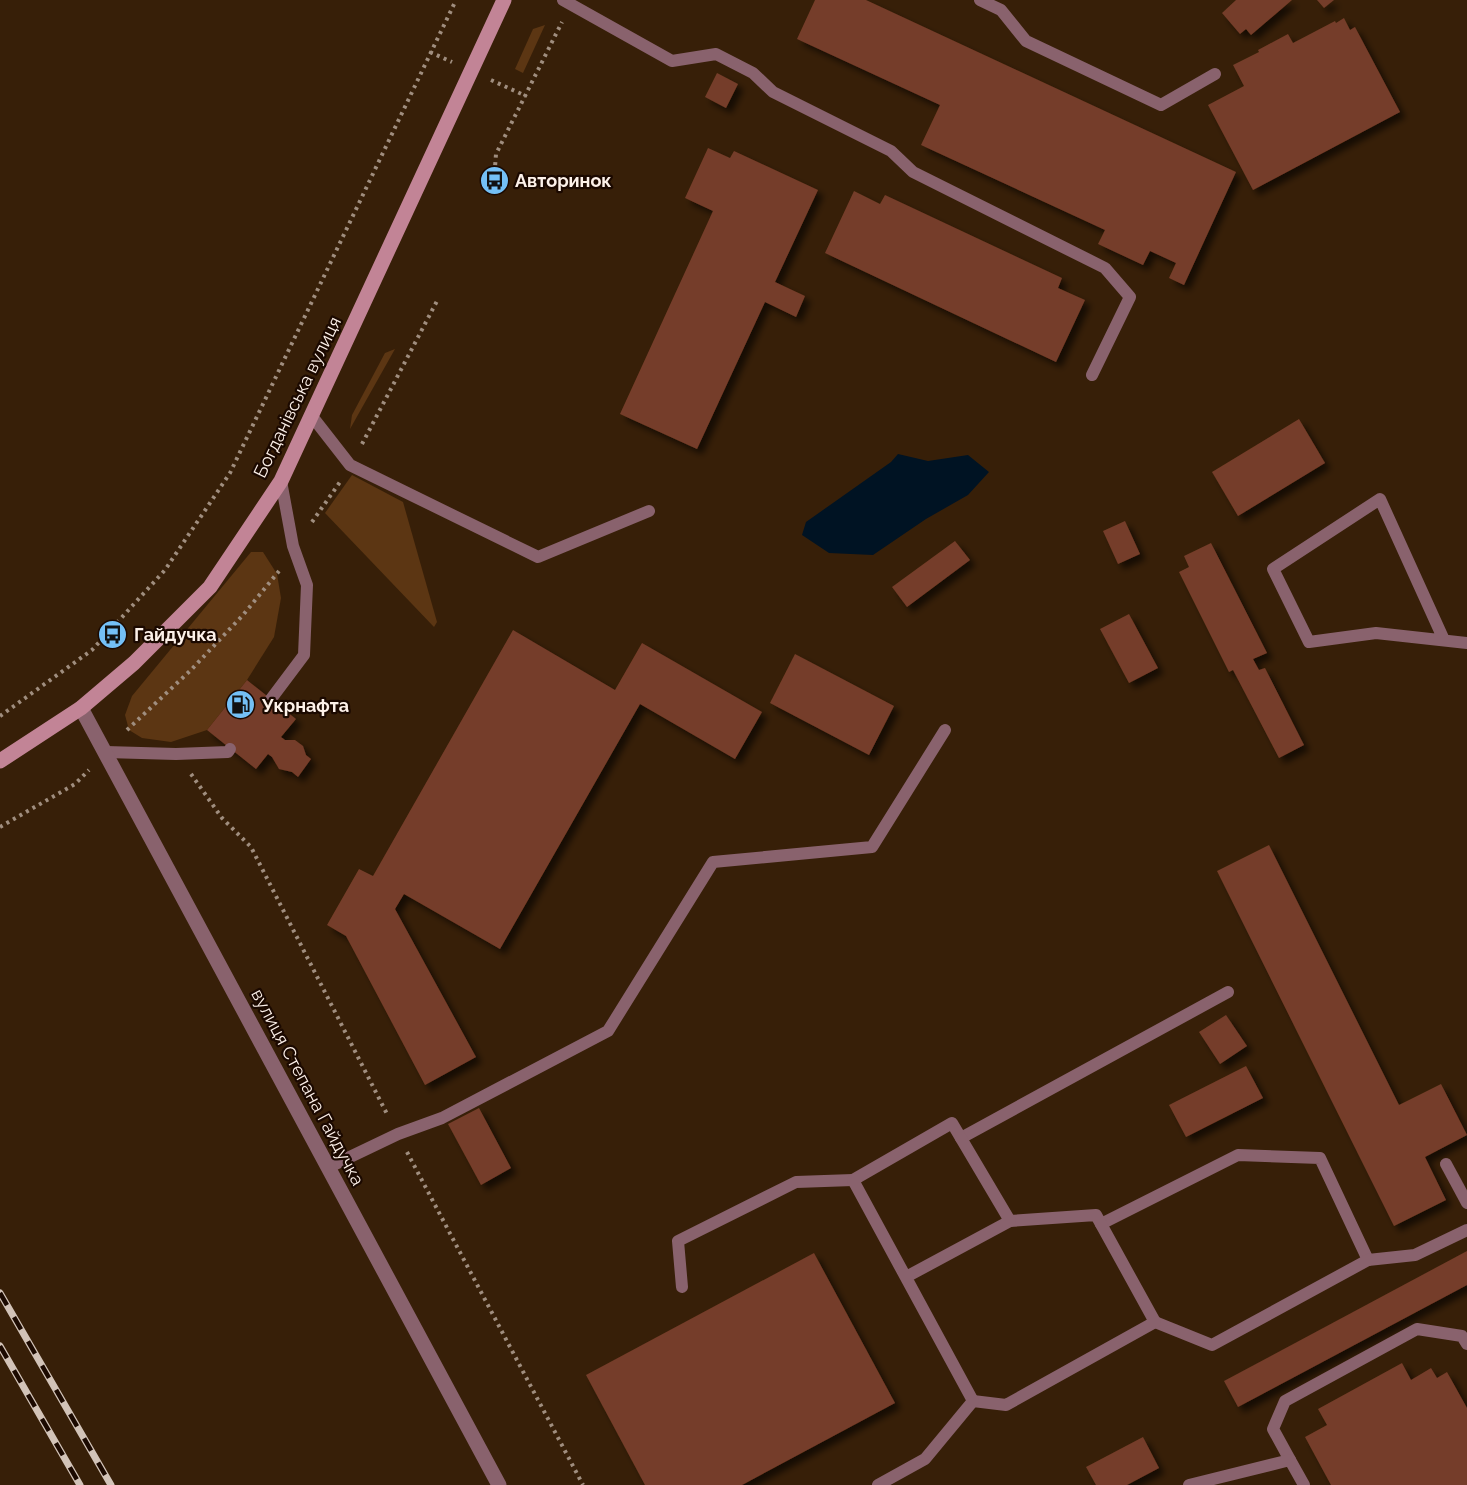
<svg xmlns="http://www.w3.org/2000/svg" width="1467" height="1485" font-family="Raleway,sans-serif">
<defs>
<filter id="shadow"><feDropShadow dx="5.5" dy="5.5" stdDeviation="3" flood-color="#0009"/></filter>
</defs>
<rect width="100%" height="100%" fill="#371f08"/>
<g fill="#5c3613">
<polygon points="545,25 523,73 515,69 533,29"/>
<polygon points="395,349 350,429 352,415 385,353"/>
<polygon points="352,475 403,502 437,622 434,627 325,513"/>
<polygon points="251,552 263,552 277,574 281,598 274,637 247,680 207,730 171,742 142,738 129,730 125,715 132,696"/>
</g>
<polygon fill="#001323" points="898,454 928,461 968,455 989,472 968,495 926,519 873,555 829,553 802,535 806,522 891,462"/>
<g fill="#753d29" filter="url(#shadow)">
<polygon points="815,0 866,0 1236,172 1184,285 1169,278 1176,263 1150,251 1143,265 1098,244 1105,230 921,145 940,105 797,39"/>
<polygon points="1236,0 1292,0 1251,35 1246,29 1240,34 1222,13"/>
<polygon points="1317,0 1334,0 1324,8"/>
<polygon points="1344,18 1350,30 1355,27 1400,112 1253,190 1208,105 1244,86 1233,65 1259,52 1258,50 1288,34 1293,43 1335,21 1336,23"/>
<polygon points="717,73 738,84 726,108 705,97"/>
<polygon points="708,148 730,158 734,151 818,190 775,282 805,296 796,317 765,302 697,449 620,414 713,211 685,198"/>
<polygon points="854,191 880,204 885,195 1062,278 1058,288 1085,300 1056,362 825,253"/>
<polygon points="1299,419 1325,463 1238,516 1212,472"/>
<polygon points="1125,521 1140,554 1118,564 1103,531"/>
<polygon points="955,541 970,560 907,607 892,587"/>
<polygon points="1211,543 1267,653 1253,659 1259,670 1265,668 1304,745 1279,758 1233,670 1229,672 1179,572 1189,567 1184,556"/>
<polygon points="1129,614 1158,668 1129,683 1100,629"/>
<polygon points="513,630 615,690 642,643 762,712 735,759 640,704 500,949 404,894 395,909 476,1057 425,1085 346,936 327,925 359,869 373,876"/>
<polygon points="795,654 894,706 869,755 770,703"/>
<polygon points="247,680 296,719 281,737 285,740 295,740 303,746 306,755 311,759 298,777 292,772 279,769 272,757 268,754 256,769 207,730"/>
<polygon points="1269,845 1399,1105 1441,1084 1467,1135 1425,1157 1446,1200 1394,1226 1217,871"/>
<polygon points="1226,1015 1247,1046 1220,1064 1199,1032"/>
<polygon points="1246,1066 1263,1098 1186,1137 1169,1105"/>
<polygon points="479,1108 511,1168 481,1185 448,1124"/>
<polygon points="1467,1251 1467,1285 1238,1407 1224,1381"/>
<polygon points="814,1253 895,1403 742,1485 645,1485 586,1375"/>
<polygon points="1402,1363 1411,1380 1431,1368 1437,1378 1447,1372 1467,1408 1467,1485 1331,1485 1305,1437 1327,1425 1318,1409"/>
<polygon points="1143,1437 1159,1468 1127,1485 1096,1485 1086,1467"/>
</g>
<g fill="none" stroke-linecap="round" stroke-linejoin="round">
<g stroke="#a08e7f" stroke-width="4" stroke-dasharray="3 4.5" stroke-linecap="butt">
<polyline points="430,52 452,62"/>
<polyline points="491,80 526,96"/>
<polyline points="494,180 496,154 562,22"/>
<polyline points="362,444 437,301"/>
<polyline points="312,522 340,482"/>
<polyline points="0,716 92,650 165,570 230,473 456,0"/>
<polyline points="127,730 191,670 243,615 279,571"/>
<polyline points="191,774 222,818 251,847 388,1116"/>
<polyline points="0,827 75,784 89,770"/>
<polyline points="407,1152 583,1485"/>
</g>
<g stroke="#89626d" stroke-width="12">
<polyline points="563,0 672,61 716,54 753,73 773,92 891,151 913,172 1105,268 1130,297 1092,375"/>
<polyline points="980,0 1001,10 1026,41 1161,105 1215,74"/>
<polyline points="311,415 350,465 538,557 649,511"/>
<polyline points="1444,640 1380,499 1273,569 1309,642 1376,633 1467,643"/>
<polyline points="271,699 304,655 307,585 293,546 281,481"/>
<polyline points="106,752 176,754 228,752 230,749"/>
<polyline points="961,1138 1228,992"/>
<polyline points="1446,1164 1467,1203"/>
<polyline points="329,1167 398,1134 442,1118 608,1031 713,862 872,847 945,730"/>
<polyline points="1101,1224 1238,1155 1320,1158 1368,1260"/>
<polyline points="682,1287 678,1241 796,1182 853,1180"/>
<polyline points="1155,1322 1212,1345 1368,1260 1415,1255 1467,1230"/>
<polyline points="973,1401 1006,1405 1155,1322 1096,1215 1010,1221"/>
<polyline points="1290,1460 1273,1429 1285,1401 1417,1329 1462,1336 1467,1344"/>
<polyline points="878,1485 925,1459 973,1401 853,1180 952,1123 1010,1221 906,1277"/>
<polyline points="1189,1485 1290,1460 1304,1485"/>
</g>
<polyline stroke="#89626d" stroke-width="15" points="81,708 499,1485"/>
<polyline stroke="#c28496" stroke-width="15" points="0,761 81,708 134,663 210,587 281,481 504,0"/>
<defs>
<g id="rail">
<polyline points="0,1293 111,1485"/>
<polyline points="0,1346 80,1485"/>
</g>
</defs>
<use href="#rail" stroke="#d2c3b8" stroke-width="7"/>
<use href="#rail" stroke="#1b0900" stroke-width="4.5" stroke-dasharray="14" stroke-linecap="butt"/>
</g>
<defs>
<symbol id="bus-disc" viewBox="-11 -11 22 22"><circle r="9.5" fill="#74c0f6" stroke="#1b0900"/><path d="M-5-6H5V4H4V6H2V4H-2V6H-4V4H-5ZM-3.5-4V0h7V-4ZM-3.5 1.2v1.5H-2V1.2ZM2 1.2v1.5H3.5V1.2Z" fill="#111"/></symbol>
<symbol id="fuel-disc" viewBox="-11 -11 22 22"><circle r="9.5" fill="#74c0f6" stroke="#1b0900"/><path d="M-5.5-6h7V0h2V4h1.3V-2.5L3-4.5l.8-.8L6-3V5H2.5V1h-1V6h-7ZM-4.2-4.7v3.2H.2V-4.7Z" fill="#111"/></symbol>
</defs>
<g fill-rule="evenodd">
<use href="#bus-disc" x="478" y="164" width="33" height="33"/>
<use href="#bus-disc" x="96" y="618" width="33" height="33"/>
<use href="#fuel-disc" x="224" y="688" width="33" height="33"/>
</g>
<g text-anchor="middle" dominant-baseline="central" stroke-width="4.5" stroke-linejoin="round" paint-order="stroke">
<g font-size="18" font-weight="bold" fill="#fdf1e9" stroke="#1b0900" text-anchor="start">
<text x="515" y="180">Авторинок</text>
<text x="134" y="634">Гайдучка</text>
<text x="262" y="705">Укрнафта</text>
</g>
<g font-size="18" fill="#fdf1e9" stroke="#1b0900">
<text transform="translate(297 397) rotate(-64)">Богданівська вулиця</text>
<text transform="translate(308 1087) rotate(62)">вулиця Степана Гайдучка</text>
</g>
</g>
</svg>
